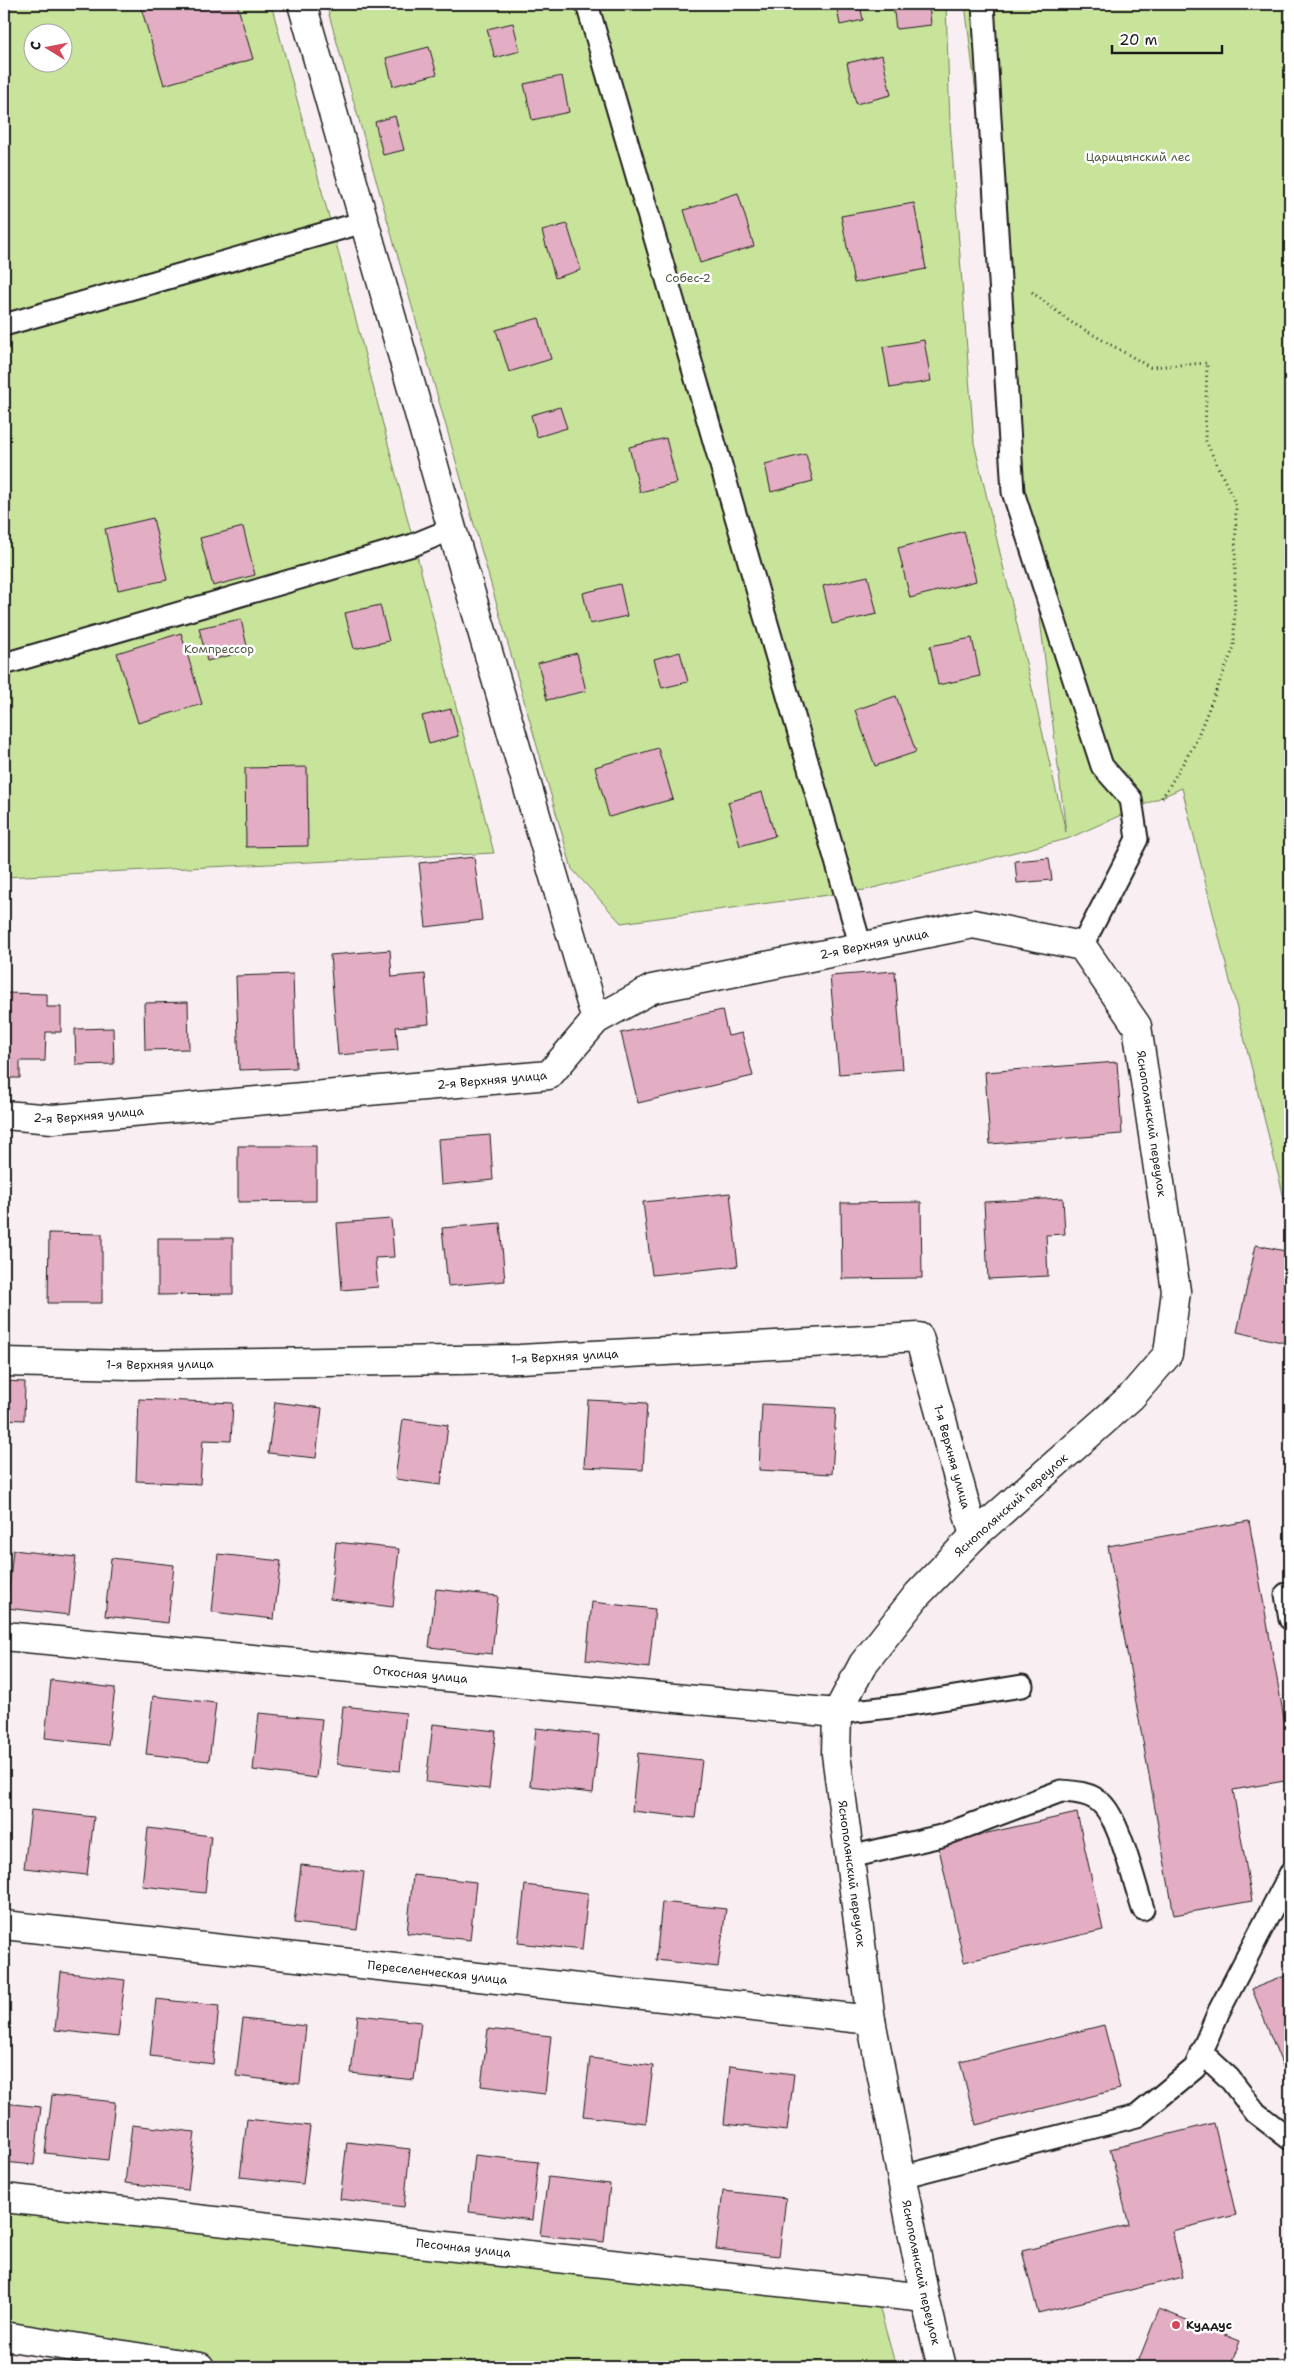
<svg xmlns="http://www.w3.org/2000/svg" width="1294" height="2371" font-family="'Shantell Sans',sans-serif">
<rect width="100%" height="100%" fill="#f9eff3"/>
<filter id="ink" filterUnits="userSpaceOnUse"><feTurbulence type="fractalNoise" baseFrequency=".02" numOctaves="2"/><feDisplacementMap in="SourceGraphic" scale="10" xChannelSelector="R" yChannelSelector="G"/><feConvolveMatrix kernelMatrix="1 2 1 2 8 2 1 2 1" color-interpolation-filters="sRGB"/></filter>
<g filter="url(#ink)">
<g fill="#c8e49b" stroke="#72805c" fill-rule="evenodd">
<path d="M4,4h267l65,239 158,610 -490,24zM32,32h30v30h-30z"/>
<polygon points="326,4 946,4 950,123 974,443 1066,832 965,4 1290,4 1290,1222 1182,788 1067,839 865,890 621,923 572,869"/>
<polygon points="4,2191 874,2288 896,2367 198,2367 4,2340"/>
</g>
<g fill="#e3adc3" stroke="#1c1c1c">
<polygon points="140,4 237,4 253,59 164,85"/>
<polygon points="836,4 860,4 863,20 840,25"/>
<polygon points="893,4 929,4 931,25 896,29"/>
<polygon points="513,23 520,51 495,58 487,29"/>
<polygon points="429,47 437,74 393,86 386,58"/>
<polygon points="882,55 891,95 856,104 847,63"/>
<polygon points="562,76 569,112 532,120 524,84"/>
<polygon points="395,116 404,150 383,155 375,122"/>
<polygon points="738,193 754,246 700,263 684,210"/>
<polygon points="914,203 926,269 854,283 841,216"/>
<polygon points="567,224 581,270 555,278 542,231"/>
<polygon points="539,318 551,359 509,372 496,330"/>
<polygon points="924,340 931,381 890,388 883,347"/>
<polygon points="560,407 567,428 537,437 531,415"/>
<polygon points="666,438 677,483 640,492 629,447"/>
<polygon points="806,454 813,481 771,492 765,464"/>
<polygon points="153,518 167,580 118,590 105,529"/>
<polygon points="243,527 255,575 213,586 200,538"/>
<polygon points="964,531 976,581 910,598 898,548"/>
<polygon points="868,576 877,614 832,624 823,586"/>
<polygon points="620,584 627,616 590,624 583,593"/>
<polygon points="380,605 389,641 354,649 345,613"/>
<polygon points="241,619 248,651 207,661 199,628"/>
<polygon points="181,633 202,704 138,723 117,653"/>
<polygon points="972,638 980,676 938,685 930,646"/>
<polygon points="680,652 688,682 662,688 654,659"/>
<polygon points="577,653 586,691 547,700 538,663"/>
<polygon points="896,696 916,752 875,766 855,710"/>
<polygon points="451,709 458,736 429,744 422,716"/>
<polygon points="658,748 673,799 609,817 595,767"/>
<polygon points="307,767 308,846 246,847 245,768"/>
<polygon points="762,792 775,836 740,846 728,802"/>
<polygon points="474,857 482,920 426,927 419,863"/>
<polygon points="1049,858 1052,880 1017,883 1015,861"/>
<polygon points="390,950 392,977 425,974 429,1024 396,1027 398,1050 338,1055 330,955"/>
<polygon points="895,971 903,1069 839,1074 830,976"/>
<polygon points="293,974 296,1068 239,1070 236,976"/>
<polygon points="4,993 47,994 47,1007 61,1007 61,1032 46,1032 45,1061 20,1061 20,1078 4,1078"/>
<polygon points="188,1002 189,1049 145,1050 144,1003"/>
<polygon points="722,1010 728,1036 742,1033 753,1076 638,1103 621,1033"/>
<polygon points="113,1028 114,1064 76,1065 75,1029"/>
<polygon points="1117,1062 1122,1134 990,1144 985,1072"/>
<polygon points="490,1135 493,1180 441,1185 438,1139"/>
<polygon points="238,1146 316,1146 316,1201 238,1202"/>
<polygon points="730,1193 738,1266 652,1275 643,1202"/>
<polygon points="1063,1198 1065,1234 1046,1235 1048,1276 988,1279 984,1202"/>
<polygon points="921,1202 922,1278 842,1279 841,1203"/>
<polygon points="391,1219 394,1257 375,1258 378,1287 342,1290 337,1223"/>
<polygon points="500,1223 505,1281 448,1286 442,1228"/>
<polygon points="49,1233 102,1234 102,1303 48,1303"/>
<polygon points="158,1238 233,1238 233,1294 158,1295"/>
<polygon points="1256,1245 1290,1252 1290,1344 1237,1332"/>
<polygon points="4,1381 25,1382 24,1420 4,1419"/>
<polygon points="139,1399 233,1403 231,1441 203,1440 200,1484 136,1481"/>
<polygon points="588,1400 647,1403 643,1470 584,1467"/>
<polygon points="275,1402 322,1408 316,1458 268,1453"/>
<polygon points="762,1404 836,1408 832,1474 759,1470"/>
<polygon points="403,1419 448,1425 441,1485 395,1479"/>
<polygon points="1290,1475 1290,1505 1285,1476"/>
<polygon points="1249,1521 1290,1752 1290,1780 1233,1790 1252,1901 1174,1915 1108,1546"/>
<polygon points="336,1542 399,1549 393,1607 330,1599"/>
<polygon points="13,1550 76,1557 69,1615 7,1608"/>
<polygon points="218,1554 281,1561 274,1619 212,1612"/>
<polygon points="111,1558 174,1565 168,1623 105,1616"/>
<polygon points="436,1589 498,1596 492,1654 429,1647"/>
<polygon points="592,1602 655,1609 649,1668 586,1660"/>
<polygon points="51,1680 115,1688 108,1745 45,1738"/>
<polygon points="153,1696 216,1703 209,1761 146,1754"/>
<polygon points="343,1706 406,1713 400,1771 337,1764"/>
<polygon points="259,1713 322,1719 316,1778 253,1770"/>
<polygon points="433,1724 496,1731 489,1789 426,1782"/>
<polygon points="536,1728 599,1735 593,1793 530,1786"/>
<polygon points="638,1753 702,1760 695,1818 632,1811"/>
<polygon points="31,1810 94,1817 87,1875 24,1868"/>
<polygon points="1077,1813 1103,1930 964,1962 938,1844"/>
<polygon points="148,1828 211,1836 205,1893 142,1886"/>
<polygon points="301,1865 364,1872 357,1930 294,1923"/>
<polygon points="413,1875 476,1882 470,1940 407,1933"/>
<polygon points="525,1885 588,1893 582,1950 518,1943"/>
<polygon points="662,1902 726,1909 718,1967 656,1960"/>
<polygon points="61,1972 125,1980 118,2037 55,2030"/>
<polygon points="1290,1974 1290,2084 1252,1989"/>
<polygon points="156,1999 219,2006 213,2064 150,2056"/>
<polygon points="358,2015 421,2022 414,2080 351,2073"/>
<polygon points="243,2019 306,2026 300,2084 236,2076"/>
<polygon points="1104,2025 1120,2089 976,2125 960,2061"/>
<polygon points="488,2029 551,2036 545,2094 481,2086"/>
<polygon points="590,2058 653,2066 646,2123 583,2116"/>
<polygon points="730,2066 794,2074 787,2131 724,2124"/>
<polygon points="52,2095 115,2102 108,2160 45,2153"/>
<polygon points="4,2103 41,2107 34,2165 4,2162"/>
<polygon points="247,2119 310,2126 303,2184 240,2177"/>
<polygon points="1214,2123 1236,2215 1172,2231 1183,2277 1038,2313 1022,2251 1129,2225 1110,2149"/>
<polygon points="132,2125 195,2132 188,2190 125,2183"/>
<polygon points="347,2142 410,2149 404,2207 340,2199"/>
<polygon points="475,2155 538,2162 532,2220 469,2212"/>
<polygon points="548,2177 610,2184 604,2242 540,2235"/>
<polygon points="723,2191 786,2198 779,2256 716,2249"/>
<polygon points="1159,2309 1240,2341 1230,2367 1136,2367"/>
</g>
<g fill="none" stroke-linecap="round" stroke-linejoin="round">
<defs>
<g id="lane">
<polyline points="587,4 861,947"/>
<polyline points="983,4 1013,492 1102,766 1131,799 1137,839 1082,946"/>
<polyline points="4,325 364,222"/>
<polyline points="4,664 413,545 452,529"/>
<polyline points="1286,1594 1290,1619"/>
<polyline points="837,1713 899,1706 1022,1686"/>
<path d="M850,1857l91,-21 120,-45c13,1 30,2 40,12 19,17 33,80 42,106"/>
<polyline points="1201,2052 1229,2078 1256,2113 1290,2139"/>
<polyline points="901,2177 1137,2116 1195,2068 1219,2011 1290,1874"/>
</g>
<g id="street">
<polyline points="302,4 452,529 596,1020"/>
<path id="s1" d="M4,1115l49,4 496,-44 47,-55 56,-31 321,-65 109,22 55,80 39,265 -8,63 -37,43 -157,139 -56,58 -55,70 -26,49 -1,41 35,266 54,278 17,69"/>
<path id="s2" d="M4,1362l127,3 389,-6 399,-22 55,199"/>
<path id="s3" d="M4,1636l833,77"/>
<path id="s4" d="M4,1925l867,95"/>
<path id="s5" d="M4,2198l921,100"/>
<polyline points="4,2336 200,2367"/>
</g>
</defs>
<use href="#lane" stroke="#1c1c1c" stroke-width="25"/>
<use href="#street" stroke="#1c1c1c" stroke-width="31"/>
<polyline stroke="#1c1c1c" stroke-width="3" stroke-dasharray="1 4" stroke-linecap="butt" points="1032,292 1069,321 1150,367 1207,363 1205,439 1236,505 1234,647 1194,745 1162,798"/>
<use href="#lane" stroke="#fff" stroke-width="21"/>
<use href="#street" stroke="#fff" stroke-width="28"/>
</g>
</g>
<circle fill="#d1495b" stroke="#fff" stroke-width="2" cx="1176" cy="2325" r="5"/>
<g text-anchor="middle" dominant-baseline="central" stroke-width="5" stroke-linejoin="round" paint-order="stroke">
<g font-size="12" fill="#505842" stroke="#fff">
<text x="1138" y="157">Царицынский лес</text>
<text x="688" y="278">Собес-2</text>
<text x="219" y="649">Компрессор</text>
</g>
<g font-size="12" fill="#1c1c1c" stroke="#fff">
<text stroke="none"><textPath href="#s1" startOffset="910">2-я Верхняя улица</textPath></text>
<text stroke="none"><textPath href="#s1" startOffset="490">2-я Верхняя улица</textPath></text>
<text stroke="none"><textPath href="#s1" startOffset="85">2-я Верхняя улица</textPath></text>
<text stroke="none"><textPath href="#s1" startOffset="1318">Яснополянский переулок</textPath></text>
<text stroke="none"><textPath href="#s2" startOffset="561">1-я Верхняя улица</textPath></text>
<text stroke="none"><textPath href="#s2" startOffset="156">1-я Верхняя улица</textPath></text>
<text stroke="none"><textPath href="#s2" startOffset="1040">1-я Верхняя улица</textPath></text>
<text transform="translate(1011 1505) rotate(-42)">Яснополянский переулок</text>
<text stroke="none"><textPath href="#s3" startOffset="418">Откосная улица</textPath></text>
<text stroke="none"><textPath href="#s1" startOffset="2204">Яснополянский переулок</textPath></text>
<text stroke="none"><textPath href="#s4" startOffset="436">Переселенческая улица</textPath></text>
<text stroke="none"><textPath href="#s5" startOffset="462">Песочная улица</textPath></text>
<text stroke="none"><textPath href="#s1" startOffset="2609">Яснополянский переулок</textPath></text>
</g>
<g font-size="12" font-weight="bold" fill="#1c1c1c" stroke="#fff" text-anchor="start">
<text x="1186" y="2325">Куддус</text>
</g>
</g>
<rect width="1294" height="2371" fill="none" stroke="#fff" stroke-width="20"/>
<rect x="10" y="10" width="1274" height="2351" fill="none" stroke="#1c1c1c" stroke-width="2" filter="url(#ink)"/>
<g transform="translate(48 48) rotate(280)"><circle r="24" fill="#ffffff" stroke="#a4a4a4"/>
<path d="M0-4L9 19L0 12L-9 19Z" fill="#d1495b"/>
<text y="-8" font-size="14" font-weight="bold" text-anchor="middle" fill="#1c1c1c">С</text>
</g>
<path d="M1112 45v8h110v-8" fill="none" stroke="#1c1c1c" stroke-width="2.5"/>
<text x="1119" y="45" font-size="15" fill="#1c1c1c" stroke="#ffffff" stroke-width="4" paint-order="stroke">20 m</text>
</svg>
